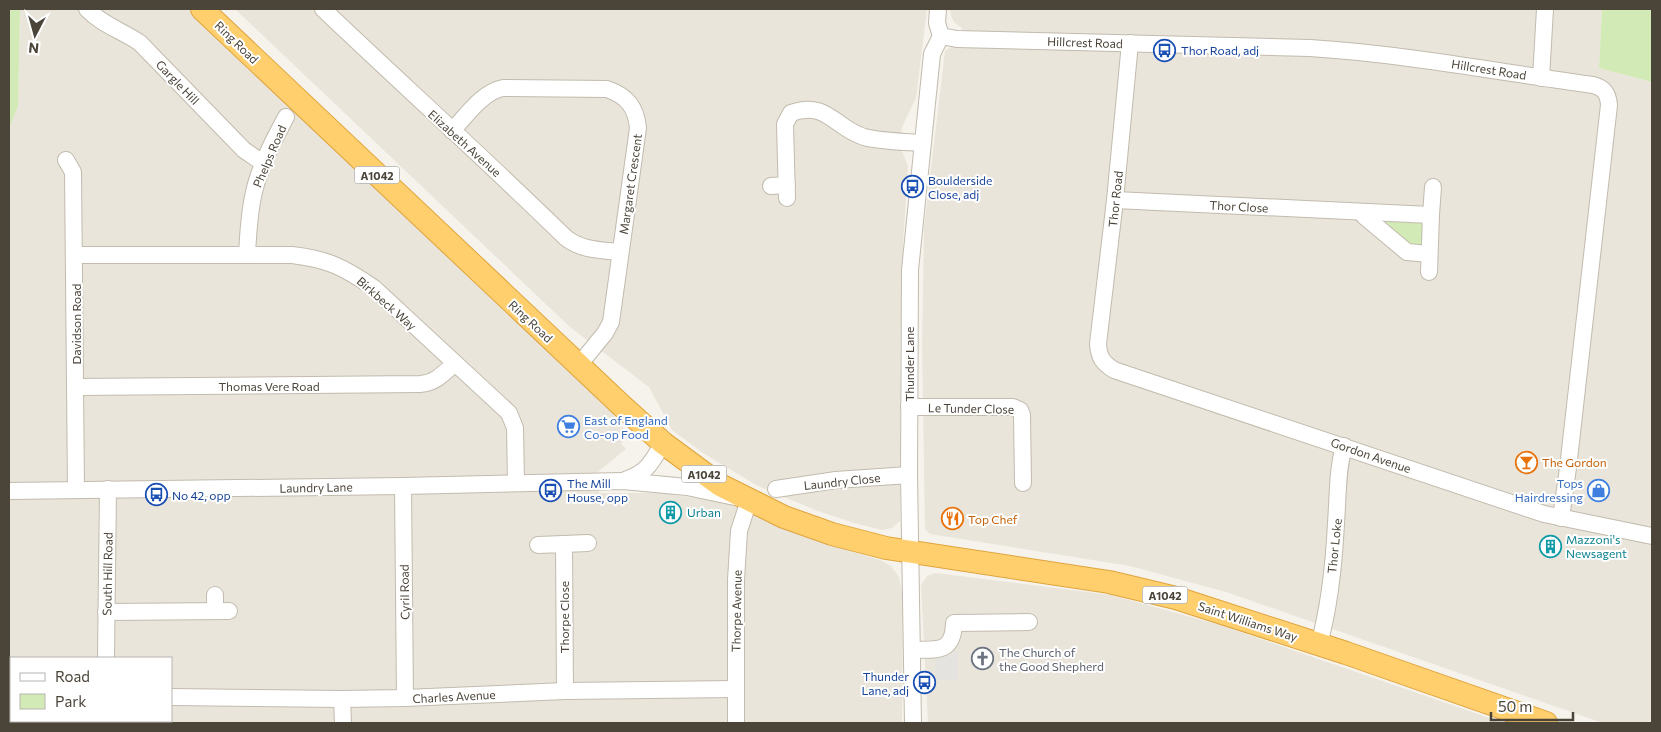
<svg xmlns="http://www.w3.org/2000/svg" width="1661" height="732" font-family="Commissioner,sans-serif">
<rect width="100%" height="100%" fill="#f6f3ec"/>
<g fill="#eae5da" fill-rule="evenodd">
<path d="M20,9h168l417,393 23,33 -7,9 5,5 -28,23 1,21h61l58,8 17,5 57,26 34,12 54,16 11,6 8,11 4,20 -1,126h-893v-595l9,-22zM11,658h160v63h-160z"/>
<polygon points="235,9 927,9 916,98 902,127 900,146 908,166 903,244 900,352 900,521 892,528 882,530 854,523 815,510 756,485 703,453 672,430 649,387 571,328"/>
<polygon points="950,9 1602,9 1599,68 1652,82 1652,723 1603,723 1226,592 1130,566 930,534 925,529 922,345 924,227 945,51 951,47 959,47 962,28 954,22 951,16"/>
<polygon points="936,573 1111,595 1220,625 1504,723 928,723 921,585 927,576"/>
</g>
<g fill="#d2eab5">
<polygon points="9,9 20,9 18,106 9,128"/>
<polygon points="1602,9 1652,9 1652,82 1599,68"/>
<polygon points="1375,217 1424,223 1425,242 1415,248"/>
</g>
<polygon fill="#e5e3e0" points="958,650 958,680 936,680 935,659 949,655"/>
<g fill="none" stroke-linecap="round" stroke-linejoin="round">
<defs>
<g id="minor">
<path d="M87,9c15,16 36,22 53,34l104,107 19,13"/>
<path d="M323,9c81,77 163,151 243,229 15,12 35,12 54,14"/>
<path d="M941,36l16,3 353,9c95,6 188,24 283,37 11,3 15,8 16,20l-41,363 -7,50"/>
<path d="M1130,43l-15,157 -17,144c1,14 5,19 16,26l430,144 108,22"/>
<polyline points="1541,78 1545,9"/>
<path d="M452,131c14,-15 30,-39 51,-43l104,1c20,7 29,18 31,39l-27,194 -6,11 -26,32"/>
<polyline points="66,160 73,172 76,490"/>
<polyline points="771,186 787,185"/>
<path d="M787,198l-2,-74 6,-11c35,-13 44,15 73,24 14,4 42,5 58,6"/>
<polyline points="1115,200 1431,215 1429,272"/>
<polyline points="1364,212 1364,216 1407,252 1429,254"/>
<polyline points="1431,215 1433,187"/>
<path d="M75,255h217c36,4 53,13 82,33l135,125 6,15 1,55"/>
<path d="M247,255c1,-21 2,-42 7,-63 6,-26 19,-51 32,-75"/>
<path d="M76,387l344,-3c15,-1 23,-10 34,-20"/>
<polyline points="909,407 1013,407 1020,410 1022,415 1023,483"/>
<path d="M625,480c23,-8 26,-17 38,-37"/>
<polyline points="403,486 405,698"/>
<polyline points="776,489 836,480 909,475"/>
<polyline points="9,491 403,486 623,481 687,487 749,500 739,531 736,580 736,723"/>
<polyline points="564,544 588,543"/>
<polyline points="538,545 564,544 565,691"/>
<polyline points="215,595 215,611"/>
<polyline points="106,612 229,611"/>
<path d="M1319,644c11,-39 15,-81 17,-121 2,-26 1,-52 8,-77"/>
<path d="M912,650c25,-1 41,4 42,-27l75,-1"/>
<polyline points="106,658 108,489"/>
<polyline points="9,697 11,697"/>
<polyline points="171,697 342,699 405,698 565,691 736,689"/>
<polyline points="342,699 343,723"/>
<polyline points="107,721 107,723"/>
<polyline points="913,723 909,475 910,270 932,54 941,36 937,23 938,9"/>
</g>
<polyline id="highway" points="202,9 621,405 663,443 720,485 784,517 832,534 886,548 1109,582 1176,598 1346,653 1546,723"/>
</defs>
<use href="#minor" stroke="#c2bbae" stroke-width="18"/>
<use href="#highway" stroke="#e0a43c" stroke-width="24"/>
<use href="#minor" stroke="#fff" stroke-width="16"/>
<use href="#highway" stroke="#ffcf6e" stroke-width="22"/>
</g>
<defs>
<symbol id="bus-ring" viewBox="-11 -11 22 22"><circle r="9.5" fill="#fff" stroke="#1a4fb4" stroke-width="1.5"/><path d="M-5-6H5V4H4V6H2V4H-2V6H-4V4H-5ZM-3.5-4V0h7V-4ZM-3.5 1.2v1.5H-2V1.2ZM2 1.2v1.5H3.5V1.2Z" fill="#1a4fb4"/></symbol>
<symbol id="supermarket-ring" viewBox="-11 -11 22 22"><circle r="9.5" fill="#fff" stroke="#3f7fe0" stroke-width="1.5"/><path d="M-6-5.5h2.5l.6 2H6L4.5 2H-2.5L-4.4-4H-6ZM-1.5 3.2a1.3 1.3 0 1 0 .1 0ZM3 3.2a1.3 1.3 0 1 0 .1 0Z" fill="#3f7fe0"/></symbol>
<symbol id="bar-ring" viewBox="-11 -11 22 22"><circle r="9.5" fill="#fff" stroke="#e8710a" stroke-width="1.5"/><path d="M-6-5H6L.8 .8V4.5H3.5V6h-7V4.5H-.8V.8Z" fill="#e8710a"/></symbol>
<symbol id="shop-ring" viewBox="-11 -11 22 22"><circle r="9.5" fill="#fff" stroke="#3f7fe0" stroke-width="1.5"/><path d="M-5-2.5h2.3a2.7 3.5 0 0 1 5.4 0H5L5.5 6h-11ZM-1.5-2.5h3a1.5 2.3 0 0 0-3 0Z" fill="#3f7fe0"/></symbol>
<symbol id="building-ring" viewBox="-11 -11 22 22"><circle r="9.5" fill="#fff" stroke="#0f9aa8" stroke-width="1.5"/><path d="M-4-6H4V6H1V3H-1V6H-4ZM-2.5-4.3h1.7v1.8h-1.7ZM.8-4.3h1.7v1.8H.8ZM-2.5-1h1.7V.8h-1.7ZM.8-1h1.7V.8H.8Z" fill="#0f9aa8"/></symbol>
<symbol id="restaurant-ring" viewBox="-11 -11 22 22"><circle r="9.5" fill="#fff" stroke="#e8710a" stroke-width="1.5"/><path d="M-5-6h1v4h1v-4h1v4h1v-4h1v5L-1.5 .5V6h-2V.5L-5-1ZM5-6V6H3V1.5H1.5Q1.5-4 5-6Z" fill="#e8710a"/></symbol>
<symbol id="church-ring" viewBox="-11 -11 22 22"><circle r="9.5" fill="#fff" stroke="#6b7280" stroke-width="1.5"/><path d="M-1.2-6h2.4v3.5h3.3v2.4h-3.3V6h-2.4V-.1h-3.3v-2.4h3.3Z" fill="#6b7280"/></symbol>
</defs>
<g fill-rule="evenodd">
<use href="#bus-ring" x="1152" y="38" width="25" height="25"/>
<use href="#bus-ring" x="900" y="174" width="25" height="25"/>
<use href="#supermarket-ring" x="556" y="414" width="25" height="25"/>
<use href="#bar-ring" x="1514" y="450" width="25" height="25"/>
<use href="#bus-ring" x="538" y="478" width="25" height="25"/>
<use href="#shop-ring" x="1586" y="478" width="25" height="25"/>
<use href="#bus-ring" x="144" y="482" width="25" height="25"/>
<use href="#building-ring" x="658" y="500" width="25" height="25"/>
<use href="#restaurant-ring" x="940" y="506" width="25" height="25"/>
<use href="#building-ring" x="1538" y="534" width="25" height="25"/>
<use href="#church-ring" x="970" y="646" width="25" height="25"/>
<use href="#bus-ring" x="912" y="670" width="25" height="25"/>
</g>
<g text-anchor="middle" dominant-baseline="central" stroke-width="4" stroke-linejoin="round" paint-order="stroke">
<g fill="#fff" stroke="#817c74" stroke-width="1">
<rect x="354.5" y="166.5" width="45" height="17" rx="4"/>
<rect x="681.5" y="465.5" width="45" height="17" rx="4"/>
<rect x="1142.5" y="586.5" width="45" height="17" rx="4"/>
</g>
<g font-size="11" font-weight="bold" fill="#4b4439">
<text x="377" y="175">A1042</text>
<text x="704" y="474">A1042</text>
<text x="1165" y="595">A1042</text>
</g>
<g font-size="12" fill="#4b4439" stroke="#fff">
<text transform="translate(237 42) rotate(44)">Ring Road</text>
<text transform="translate(1085 42) rotate(2)">Hillcrest Road</text>
<text transform="translate(1489 69) rotate(9)">Hillcrest Road</text>
<text transform="translate(178 82) rotate(46)">Gargle Hill</text>
<text transform="translate(465 143) rotate(42)">Elizabeth Avenue</text>
<text transform="translate(269 156) rotate(-67)">Phelps Road</text>
<text transform="translate(630 184) rotate(-82)">Margaret Crescent</text>
<text transform="translate(1115 199) rotate(-84)">Thor Road</text>
<text transform="translate(1239 206) rotate(3)">Thor Close</text>
<text transform="translate(387 303) rotate(41)">Birkbeck Way</text>
<text transform="translate(531 321) rotate(43)">Ring Road</text>
<text transform="translate(76 324) rotate(-90)">Davidson Road</text>
<text transform="translate(909 364) rotate(-90)">Thunder Lane</text>
<text x="269" y="386">Thomas Vere Road</text>
<text transform="translate(971 408) rotate(1)">Le Tunder Close</text>
<text transform="translate(1371 455) rotate(19)">Gordon Avenue</text>
<text transform="translate(842 481) rotate(-6)">Laundry Close</text>
<text transform="translate(316 487) rotate(-1)">Laundry Lane</text>
<text transform="translate(1334 546) rotate(-84)">Thor Loke</text>
<text transform="translate(107 574) rotate(-89)">South Hill Road</text>
<text transform="translate(404 592) rotate(-91)">Cyril Road</text>
<text transform="translate(736 611) rotate(-89)">Thorpe Avenue</text>
<text transform="translate(564 617) rotate(-90)">Thorpe Close</text>
<text transform="translate(1248 621) rotate(18)">Saint Williams Way</text>
<text transform="translate(454 696) rotate(-3)">Charles Avenue</text>
</g>
<g font-size="12" fill="#164399" stroke="#fff" text-anchor="start">
<text x="1181" y="50">Thor Road, adj</text>
<text x="928" y="180">Boulderside<tspan x="928" dy="14">Close, adj</tspan></text>
<text x="567" y="483">The Mill<tspan x="567" dy="14">House, opp</tspan></text>
<text x="172" y="495">No 42, opp</text>
<text x="909" y="676" text-anchor="end">Thunder<tspan x="909" dy="14">Lane, adj</tspan></text>
</g>
<g font-size="12" fill="#366cbe" stroke="#fff" text-anchor="start">
<text x="584" y="420">East of England<tspan x="584" dy="14">Co-op Food</tspan></text>
<text x="1583" y="483" text-anchor="end">Tops<tspan x="1583" dy="14">Hairdressing</tspan></text>
</g>
<g font-size="12" fill="#c56008" stroke="#fff" text-anchor="start">
<text x="1542" y="462">The Gordon</text>
<text x="968" y="519">Top Chef</text>
</g>
<g font-size="12" fill="#0d838f" stroke="#fff" text-anchor="start">
<text x="687" y="512">Urban</text>
<text x="1566" y="539">Mazzoni's<tspan x="1566" dy="14">Newsagent</tspan></text>
</g>
<g font-size="12" fill="#5b616d" stroke="#fff" text-anchor="start">
<text x="999" y="652">The Church of<tspan x="999" dy="14">the Good Shepherd</tspan></text>
</g>
</g>
<rect width="1661" height="732" fill="none" stroke="#4b4439" stroke-width="20"/>
<rect x="10" y="657" width="162" height="65" fill="#ffffff" stroke="#b7b4b0"/>
<rect x="20" y="673" width="25" height="8" fill="#ffffff" stroke="#b7b4b0"/>
<text x="55" y="682" font-size="15" fill="#4b4439">Road</text>
<rect x="20" y="694" width="25" height="15" fill="#d2eab5" stroke="#b7b4b0"/>
<text x="55" y="707" font-size="15" fill="#4b4439">Park</text>
<g transform="translate(35 35) rotate(186)" stroke="#ffffff" stroke-width="4" paint-order="stroke">
<path d="M0-4L9 19L0 12L-9 19Z" fill="#4b4439"/>
<text y="-8" font-size="14" font-weight="bold" text-anchor="middle" fill="#4b4439">N</text>
</g>
<path d="M1491 712v8h82v-8" fill="none" stroke="#4b4439" stroke-width="2.5"/>
<text x="1498" y="712" font-size="15" fill="#4b4439" stroke="#ffffff" stroke-width="4" paint-order="stroke">50 m</text>
</svg>
